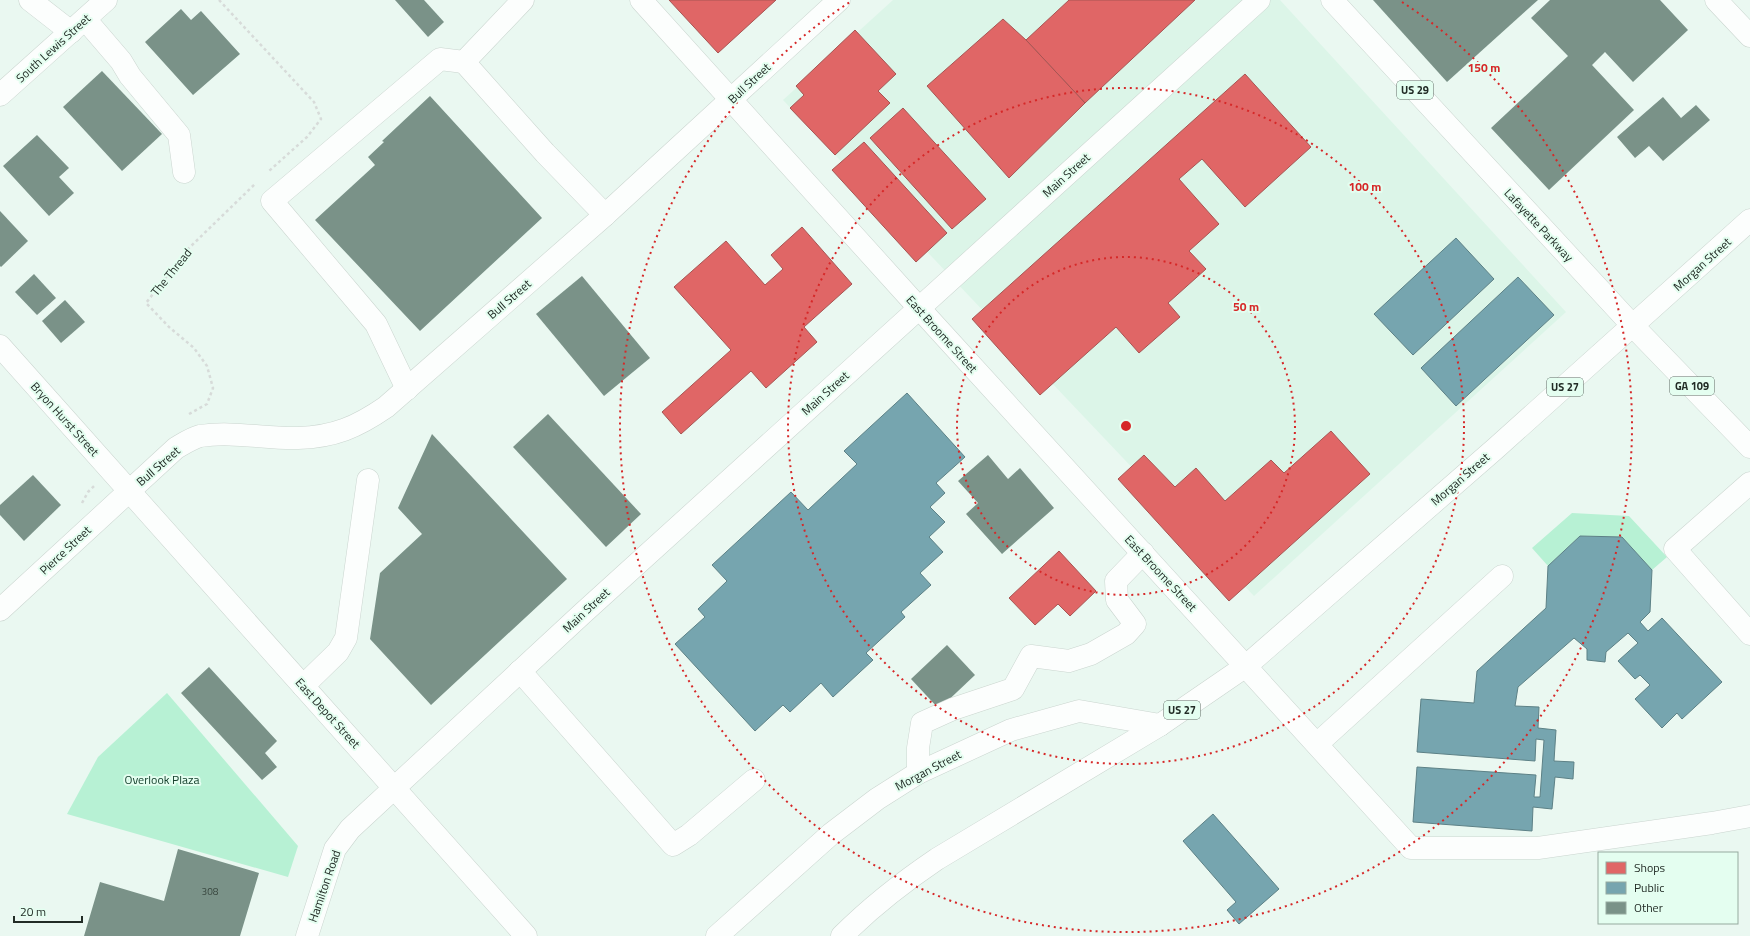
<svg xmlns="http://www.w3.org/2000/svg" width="1750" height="936" font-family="'Titillium Web',sans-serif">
<rect width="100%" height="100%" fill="#eaf8f1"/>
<polygon fill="#dcf5e8" points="893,0 1280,0 1566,312 1254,596 783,100"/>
<g fill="#b7f1d4">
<polygon points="1572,513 1629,516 1667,557 1652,570 1622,537 1580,536 1548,566 1532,548"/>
<polygon points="167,693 298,846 288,877 67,814 98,757"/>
</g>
<g fill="#e06666" stroke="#a75553">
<polygon points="669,0 776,0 718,53"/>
<polygon points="1069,0 1195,0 1085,103 1026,40"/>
<polygon points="1003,19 1026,40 1085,103 1009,178 927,86"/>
<polygon points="855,30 896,74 878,91 890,103 835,155 790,108 804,95 796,86"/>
<polygon points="1245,74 1311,147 1245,207 1202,159 1179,179 1219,224 1189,251 1206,269 1168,303 1180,317 1139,353 1116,327 1040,395 972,319"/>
<polygon points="903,108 986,199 952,229 870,138"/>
<polygon points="864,142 947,233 916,262 832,170"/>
<polygon points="802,227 852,284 804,327 817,342 766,388 751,371 681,434 662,412 731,350 674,287 726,241 765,285 783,269 771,255"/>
<polygon points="1331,431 1370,474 1229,601 1118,479 1144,455 1175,487 1196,468 1225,501 1271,460 1284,473"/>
<polygon points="1059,551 1096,591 1070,616 1058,604 1035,625 1009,598"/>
</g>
<g fill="#76a5af" stroke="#5d8186">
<polygon points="1456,238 1494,279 1413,355 1374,314"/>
<polygon points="1518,277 1554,315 1456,406 1421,368"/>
<polygon points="907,393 965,457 936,483 945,493 930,507 945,522 929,537 943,552 920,573 931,585 901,612 905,617 866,653 873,660 833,697 821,683 790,712 783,705 755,731 675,644 705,617 698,609 727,581 712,565 791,492 808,510 857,464 844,451"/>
<polygon points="1580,536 1622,537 1652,570 1650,612 1640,622 1648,631 1662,618 1722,682 1682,719 1677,713 1662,728 1635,699 1650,685 1640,675 1635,679 1618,661 1638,643 1628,633 1606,652 1605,662 1587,660 1587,649 1574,638 1518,687 1515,706 1539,707 1538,728 1556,730 1554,761 1574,762 1573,779 1555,777 1552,809 1533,807 1532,831 1413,822 1417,767 1536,775 1534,797 1540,797 1544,740 1536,739 1535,761 1417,752 1421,699 1474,703 1477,671 1546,608 1548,566"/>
<polygon points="1213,814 1279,889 1239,924 1227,910 1236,902 1183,841"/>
</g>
<g fill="#7a9288">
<polygon points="395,0 424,0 444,22 428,37"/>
<polygon points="1373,0 1538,0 1447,82"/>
<polygon points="1550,0 1660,0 1688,30 1633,82 1605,52 1592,65 1634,110 1549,190 1491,128 1568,56 1531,18"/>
<polygon points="181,9 191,20 201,11 240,54 193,95 145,42"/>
<polygon points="102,71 162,134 122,171 63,107"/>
<polygon points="430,96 542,218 420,331 315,220 375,165 368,157 384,142 382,141"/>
<polygon points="1663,97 1681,118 1696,105 1710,120 1663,161 1649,146 1635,158 1617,137"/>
<polygon points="37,135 69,168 59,177 74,193 49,216 3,166"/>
<polygon points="0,211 28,241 1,267 0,266"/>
<polygon points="34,274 56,298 37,315 15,292"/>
<polygon points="582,276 650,358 604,396 536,314"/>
<polygon points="65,300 85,322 61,343 42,321"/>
<polygon points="548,414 641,514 606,547 513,447"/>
<polygon points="432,434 567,579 431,705 370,639 380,573 422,534 398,508"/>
<polygon points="988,455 1008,479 1020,468 1054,508 1002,554 966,514 978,503 958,481"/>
<polygon points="33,475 61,505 24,541 0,515 0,505"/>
<polygon points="947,645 975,675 939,709 911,679"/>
<polygon points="209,667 277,741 265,753 277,767 262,780 181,693"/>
<polygon points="178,849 259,873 240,936 84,936 100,882 164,901"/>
</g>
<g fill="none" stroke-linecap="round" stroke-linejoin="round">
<defs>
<g id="minor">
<polyline points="30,0 71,32"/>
<polyline points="641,0 919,308 1411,848 1538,848 1712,823 1750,816"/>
<polyline points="85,19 121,61 130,76 179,135 184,172"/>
<polyline points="464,62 545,153 605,215"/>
<polyline points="0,95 106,0"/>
<polyline points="0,346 526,936"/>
<polyline points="407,389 376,324 272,201 440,59 464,62 523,0"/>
<polyline points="1750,483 1675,549 1750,634"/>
<path d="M0,610l176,-162c7,-4 16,-10 24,-12 33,-5 66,3 98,2 36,-1 59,-11 88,-31l219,-192 234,-215"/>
<polyline points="520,671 673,845 689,835 754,780"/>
<polyline points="303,686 338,652 346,638 368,480"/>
<polyline points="1317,744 1502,576"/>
<polyline points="918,773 918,748 922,723 953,709 1013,689 1031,656 1069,661 1091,654 1126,634 1135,624 1117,600 1116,581 1143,553"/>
<polyline points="307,936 335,849 350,829 583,613 1259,0"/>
<polyline points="717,936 831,834 877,799 918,773 1011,730 1079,711 1160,725"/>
</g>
<g id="major">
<polyline points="1332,0 1633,326"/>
<polyline points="1716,0 1750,36"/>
</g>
<g id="highway">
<polyline points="1633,326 1750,447"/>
<path d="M842,936c29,-29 61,-54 95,-77l223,-134 86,-59 250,-218 254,-228"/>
</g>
</defs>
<use href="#minor" stroke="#cad5cf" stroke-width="23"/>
<use href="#major" stroke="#cad5cf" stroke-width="23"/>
<use href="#highway" stroke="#cad5cf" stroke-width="23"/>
<g stroke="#d7dbd9" stroke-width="2.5" stroke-dasharray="3 3" stroke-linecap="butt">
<polyline points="219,0 314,102 321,119 307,137 269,171"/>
<polyline points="189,414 207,404 213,388 207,366 194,348 169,327 146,303 188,249 255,184"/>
<polyline points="82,503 88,492 94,486"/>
</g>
<use href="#minor" stroke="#fcfefd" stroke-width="22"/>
<use href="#major" stroke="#fcfefd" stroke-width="22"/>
<use href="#highway" stroke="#fcfefd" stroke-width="22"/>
</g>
<g fill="none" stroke="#d62828" stroke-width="2" stroke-dasharray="2 4">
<circle cx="1126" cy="426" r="169"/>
<circle cx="1126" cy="426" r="338"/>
<path d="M1402 2A506 506 0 1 1 850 2"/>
</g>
<g text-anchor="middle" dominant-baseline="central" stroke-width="4" stroke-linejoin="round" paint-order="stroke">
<g font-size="10" fill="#38463e">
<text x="210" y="891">308</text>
</g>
<g fill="#e4fef0" stroke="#5c6b63" stroke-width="1">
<rect x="1397" y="81" width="36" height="18" rx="3"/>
<rect x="1670" y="377" width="44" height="18" rx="3"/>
<rect x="1547" y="378" width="36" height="18" rx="3"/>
<rect x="1164" y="701" width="36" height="18" rx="3"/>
</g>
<g font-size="11" font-weight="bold" fill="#222c26">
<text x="1415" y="90">US 29</text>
<text x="1692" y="386">GA 109</text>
<text x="1565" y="387">US 27</text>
<text x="1182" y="710">US 27</text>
</g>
<g font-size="12" fill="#222c26" stroke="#e4fef0">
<text transform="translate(53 48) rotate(-42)">South Lewis Street</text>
<text transform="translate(749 83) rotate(-43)">Bull Street</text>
<text transform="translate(1066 175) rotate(-42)">Main Street</text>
<text transform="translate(1539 225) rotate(47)">Lafayette Parkway</text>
<text transform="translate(1702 264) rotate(-42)">Morgan Street</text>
<text transform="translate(171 272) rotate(-51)">The Thread</text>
<text transform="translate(509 299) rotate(-41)">Bull Street</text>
<text transform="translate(942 334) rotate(48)">East Broome Street</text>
<text transform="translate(825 393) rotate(-42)">Main Street</text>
<text transform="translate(65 419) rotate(48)">Bryon Hurst Street</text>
<text transform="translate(158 466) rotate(-41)">Bull Street</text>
<text transform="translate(1460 479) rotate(-41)">Morgan Street</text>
<text transform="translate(65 550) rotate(-43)">Pierce Street</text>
<text transform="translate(1161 573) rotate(47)">East Broome Street</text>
<text transform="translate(586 610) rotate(-43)">Main Street</text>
<text transform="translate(328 713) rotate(48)">East Depot Street</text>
<text transform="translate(928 770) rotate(-28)">Morgan Street</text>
<text transform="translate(324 886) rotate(-71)">Hamilton Road</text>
</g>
<g font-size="12" fill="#15402d" stroke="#e4fef0">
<text x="162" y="779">Overlook Plaza</text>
</g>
</g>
<circle cx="1126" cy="426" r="6" fill="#d62828" stroke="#e4fef0" stroke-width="2"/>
<g font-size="12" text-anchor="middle" font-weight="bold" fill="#d62828" stroke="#e4fef0" stroke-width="4" stroke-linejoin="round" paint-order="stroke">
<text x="1484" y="72">150 m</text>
<text x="1365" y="191">100 m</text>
<text x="1246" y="311">50 m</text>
</g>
<rect x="1598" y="852" width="140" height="72" fill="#e4fef0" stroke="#96aa9f"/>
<rect x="1606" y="862" width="20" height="12" fill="#e06666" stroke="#96aa9f"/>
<text x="1634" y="872" font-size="12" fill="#222c26">Shops</text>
<rect x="1606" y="882" width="20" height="12" fill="#76a5af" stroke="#96aa9f"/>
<text x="1634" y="892" font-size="12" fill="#222c26">Public</text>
<rect x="1606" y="902" width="20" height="12" fill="#7a9288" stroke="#96aa9f"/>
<text x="1634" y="912" font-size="12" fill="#222c26">Other</text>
<path d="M14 916v6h68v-6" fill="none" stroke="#222c26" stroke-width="2"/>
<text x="20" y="916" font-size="12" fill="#222c26" stroke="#e4fef0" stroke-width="3" paint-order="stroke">20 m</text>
</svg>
